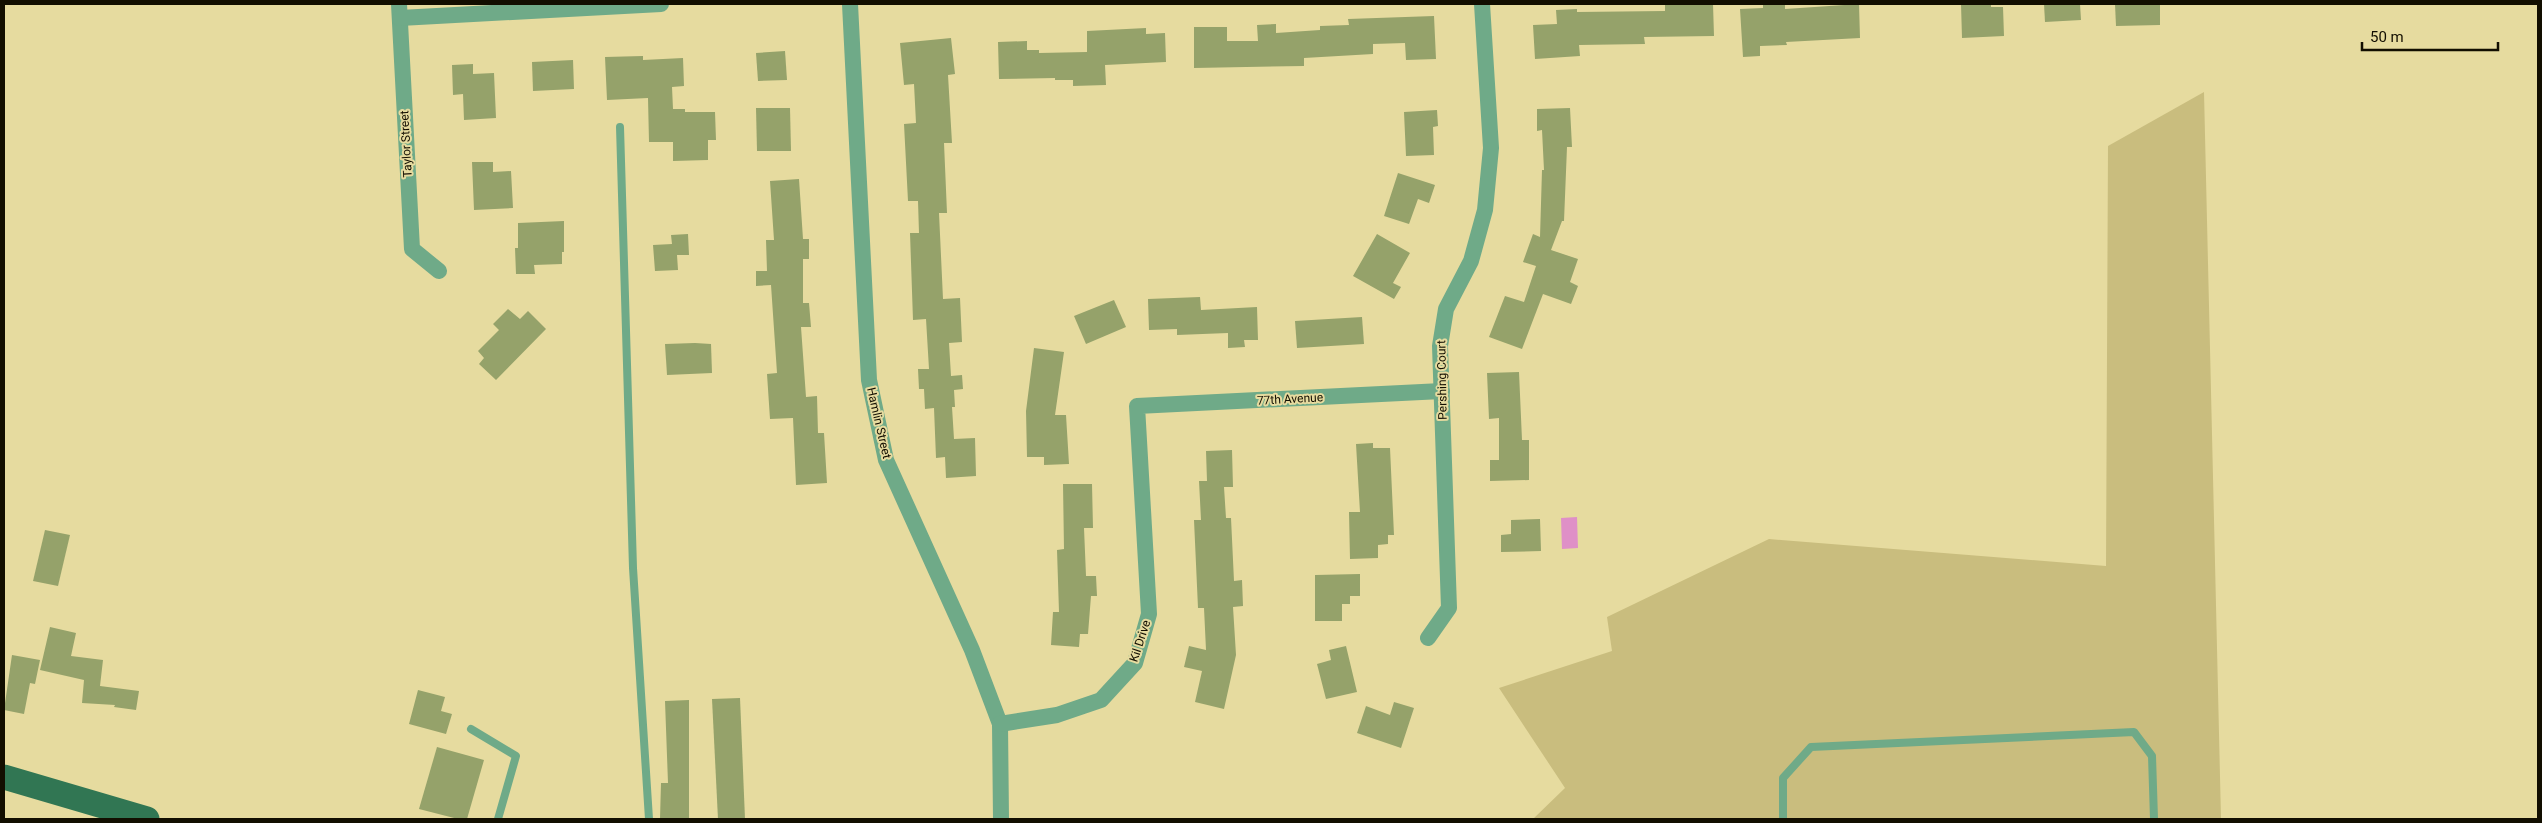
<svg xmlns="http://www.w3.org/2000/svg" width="2542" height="823" font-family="Roboto,sans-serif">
<rect width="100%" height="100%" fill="#e6db9f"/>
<polygon fill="#c9bd7e" points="2204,92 2221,819 1533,819 1565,788 1499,688 1612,651 1607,617 1769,539 2106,566 2108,146"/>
<polygon fill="#df90c7" points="1577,517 1578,548 1562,549 1561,518"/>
<g fill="#95a26a">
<polygon points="1665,4 1713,4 1714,36 1644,37 1645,44 1579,45 1580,56 1535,59 1533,25 1557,24 1556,10 1577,9 1577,12 1665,11"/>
<polygon points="1763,4 1785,4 1785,9 1859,4 1860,38 1786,42 1787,45 1760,46 1760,56 1743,57 1740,9 1763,8"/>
<polygon points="1961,4 1991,4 1991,7 2003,7 2004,36 1962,38"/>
<polygon points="2044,4 2080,4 2081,20 2045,22"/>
<polygon points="2115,4 2160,4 2160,25 2116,26"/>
<polygon points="1434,16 1436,59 1406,60 1405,43 1373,44 1373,54 1304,58 1304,66 1194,68 1194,27 1227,27 1227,41 1258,41 1257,25 1276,24 1276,33 1320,30 1320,26 1349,25 1348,19"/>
<polygon points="1146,28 1146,34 1165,33 1166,62 1105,65 1106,85 1073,86 1073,80 1055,80 1055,78 999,79 998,42 1027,41 1027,50 1039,50 1039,53 1087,52 1087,31"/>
<polygon points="951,38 955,74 948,75 952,143 944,143 947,213 939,213 943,299 960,298 962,342 949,343 951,376 962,375 963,389 954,390 955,407 952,407 954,439 975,438 976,476 946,478 945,457 936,458 934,408 925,409 924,389 919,389 918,369 929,369 926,319 913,320 910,233 919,233 918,201 908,201 904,124 916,123 914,84 904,85 900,43"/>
<polygon points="785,51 787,80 758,81 756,53"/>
<polygon points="643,56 643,60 683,58 684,86 672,87 673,109 685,109 685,112 715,112 716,140 708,140 708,160 673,161 673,142 649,142 648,98 607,100 605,57"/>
<polygon points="573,60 574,89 533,91 532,62"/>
<polygon points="473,64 473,74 494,73 496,118 464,120 463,94 453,95 452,65"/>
<polygon points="756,108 790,108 791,151 757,151"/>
<polygon points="1570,108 1572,147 1567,147 1564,221 1562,221 1551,250 1578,259 1570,282 1578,286 1571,304 1543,294 1522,349 1489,337 1505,296 1524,302 1536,266 1523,262 1533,234 1540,237 1542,170 1544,170 1542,130 1537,131 1537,109"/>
<polygon points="1437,110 1438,126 1433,127 1434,155 1406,156 1404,112"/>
<polygon points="472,162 493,162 493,172 511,171 513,208 474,210"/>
<polygon points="1398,173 1435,185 1429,203 1418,199 1409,224 1384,216"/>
<polygon points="799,179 803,239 809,239 809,259 803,259 803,303 809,303 811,327 801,327 806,397 817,396 818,433 824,433 827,483 796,485 793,418 770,419 767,374 777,373 771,285 756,286 756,271 767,271 766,240 774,240 770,181"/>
<polygon points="564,221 564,252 562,252 562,264 534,265 535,274 516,274 515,248 518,248 518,223"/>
<polygon points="688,234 689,255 677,255 678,270 655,271 653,245 672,244 671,235"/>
<polygon points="1377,234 1410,253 1393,283 1401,287 1394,299 1353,276"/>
<polygon points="1200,297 1201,310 1257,307 1258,340 1244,340 1245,347 1228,348 1228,333 1177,335 1177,329 1149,330 1148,299"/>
<polygon points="1114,300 1126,327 1086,344 1074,316"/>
<polygon points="508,309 520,319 528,311 546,329 496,380 479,364 484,358 478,351 499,330 493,324"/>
<polygon points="1362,317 1364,344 1297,348 1295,321"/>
<polygon points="695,343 711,344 712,373 667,375 665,344"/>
<polygon points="1034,348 1064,352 1055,415 1066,415 1069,464 1044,465 1044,457 1027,457 1026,411"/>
<polygon points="1519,372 1522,440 1529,440 1529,480 1490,481 1490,460 1499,460 1499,418 1489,419 1487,373"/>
<polygon points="1373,443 1373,448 1390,448 1394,535 1388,535 1388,544 1378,545 1378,558 1350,559 1349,512 1360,512 1356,444"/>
<polygon points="1232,450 1233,487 1224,487 1226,518 1231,518 1234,581 1242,580 1243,606 1233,607 1236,655 1224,709 1195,702 1202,671 1184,667 1189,646 1206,650 1204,608 1198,608 1194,520 1201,520 1199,481 1207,481 1206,451"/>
<polygon points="1063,484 1092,484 1093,528 1084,528 1086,576 1096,576 1097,596 1091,596 1088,634 1080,634 1079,647 1051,645 1053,612 1059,612 1057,550 1064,549"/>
<polygon points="1540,519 1541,551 1501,552 1501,535 1511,534 1511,520"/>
<polygon points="45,530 70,535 58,586 33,581"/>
<polygon points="1360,574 1360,596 1350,596 1350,604 1342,604 1342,621 1315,621 1315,575"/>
<polygon points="50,627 76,633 71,656 103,660 100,686 139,691 136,710 114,707 115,705 82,703 84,680 40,670"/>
<polygon points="1346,646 1357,692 1326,699 1317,664 1331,660 1329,650"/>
<polygon points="12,655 40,660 35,684 30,683 24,714 4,710"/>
<polygon points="418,690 445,697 441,711 452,714 446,734 409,724"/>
<polygon points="740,698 745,819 718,819 712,699"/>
<polygon points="689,700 689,819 660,819 661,783 668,783 665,701"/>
<polygon points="1394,702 1414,708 1401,748 1357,733 1366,706 1390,715"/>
<polygon points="437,747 484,760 467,819 458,819 419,809"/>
</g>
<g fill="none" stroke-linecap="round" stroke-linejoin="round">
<g stroke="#6faa88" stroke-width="8">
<polyline points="620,127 633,568 649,819"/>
<polyline points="471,729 516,756 498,819"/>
<polyline points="1783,819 1783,778 1811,747 2134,732 2152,756 2154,819"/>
</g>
<g stroke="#6faa88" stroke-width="16">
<polyline points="399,4 412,249 439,271"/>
<polyline points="850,4 869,380 886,460 972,650 1000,724 1001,819"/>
<polyline points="400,18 661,4"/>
<polyline points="1428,638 1449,608 1440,346 1446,309 1471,261 1485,210 1491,148 1482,4"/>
<polyline points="1000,724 1057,715 1101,700 1135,663 1149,614 1137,406 1442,391"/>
</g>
<polyline stroke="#317653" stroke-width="25" points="4,777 147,819"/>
</g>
<g text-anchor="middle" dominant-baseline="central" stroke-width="4" stroke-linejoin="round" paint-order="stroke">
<g font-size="12" fill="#120e00" stroke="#e6db9f">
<text transform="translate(406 144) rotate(-93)">Taylor Street</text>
<text transform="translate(1442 380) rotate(-91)">Pershing Court</text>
<text transform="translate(1290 399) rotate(-3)">77th Avenue</text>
<text transform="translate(879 423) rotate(77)">Hamlin Street</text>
<text transform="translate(1140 641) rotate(-72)">Kil Drive</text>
</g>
</g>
<rect width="2542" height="823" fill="none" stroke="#120e00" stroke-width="10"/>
<path d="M2362 42v8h136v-8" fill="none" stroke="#120e00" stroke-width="2.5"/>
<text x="2370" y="42" font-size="15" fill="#120e00" stroke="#e6db9f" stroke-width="4" paint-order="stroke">50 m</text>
</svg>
